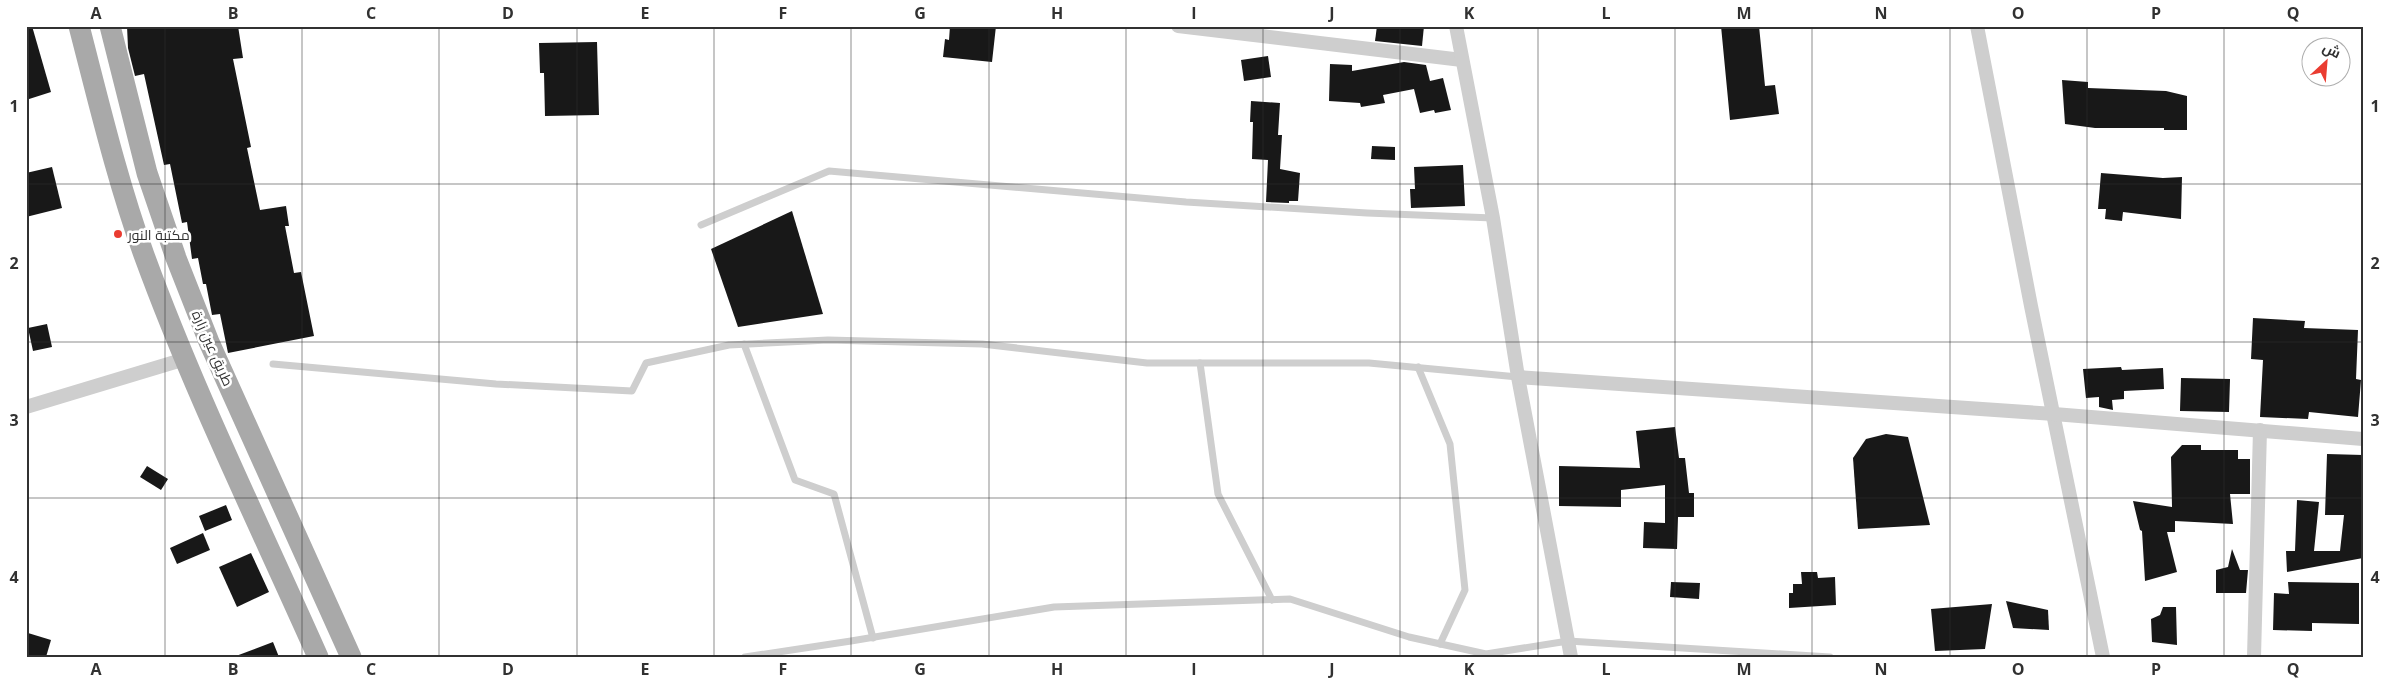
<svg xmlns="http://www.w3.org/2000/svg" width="2389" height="683" font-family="'Open Sans',Cairo,sans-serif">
<rect width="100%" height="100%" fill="#fff"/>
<g fill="#181818">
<polygon points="26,26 32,26 51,92 26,100"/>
<polygon points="127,26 238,26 243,58 233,59 251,147 247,148 260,210 286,206 289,226 285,226 294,273 301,272 314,336 228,353 220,314 212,315 206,284 203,284 198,258 192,259 187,222 182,223 170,164 164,165 144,74 135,76 128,48"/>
<polygon points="950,26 996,26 992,62 943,57 945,39 949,40"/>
<polygon points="1377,26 1424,26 1422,46 1375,41"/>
<polygon points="1721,26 1759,26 1765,86 1775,85 1779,114 1730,120"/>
<polygon points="597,42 599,115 545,116 544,73 540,73 539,43"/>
<polygon points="1268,56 1271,77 1244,81 1241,60"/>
<polygon points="1404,62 1426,65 1430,81 1443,78 1451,110 1435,113 1434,110 1420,113 1414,89 1383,95 1385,103 1361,107 1360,103 1329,101 1330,64 1352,65 1352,71"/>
<polygon points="2062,80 2088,82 2088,88 2166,91 2187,96 2187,130 2164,130 2164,128 2095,128 2065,124"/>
<polygon points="1251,101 1280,103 1278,135 1282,135 1280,169 1300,173 1298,201 1289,201 1289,203 1266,202 1268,160 1252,159 1253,122 1250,122"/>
<polygon points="1372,146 1395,147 1395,160 1371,159"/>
<polygon points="1463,165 1465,206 1411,208 1410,189 1415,189 1414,167"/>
<polygon points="52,167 62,208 26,217 26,173"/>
<polygon points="2101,173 2163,178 2182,177 2181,219 2123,212 2122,221 2105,219 2106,209 2098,209"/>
<polygon points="792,211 823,314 738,327 711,249"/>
<polygon points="2253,318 2305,321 2304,328 2358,330 2356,379 2361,380 2358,417 2309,412 2308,419 2260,417 2263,360 2251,359"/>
<polygon points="47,324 52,347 33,351 28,328"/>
<polygon points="2121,367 2122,370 2163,368 2164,389 2124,391 2124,399 2112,400 2113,410 2099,407 2099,397 2086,398 2083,369"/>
<polygon points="2181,378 2230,379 2229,412 2180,411"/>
<polygon points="1675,427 1679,458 1685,458 1689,493 1694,493 1694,517 1678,517 1677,549 1643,548 1644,522 1665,523 1665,485 1621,490 1621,507 1559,506 1559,466 1640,468 1636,431"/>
<polygon points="1886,434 1908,437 1930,525 1858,529 1853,458 1866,439"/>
<polygon points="2182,445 2201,445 2201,450 2238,450 2238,459 2250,459 2250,494 2230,494 2233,524 2175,521 2175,532 2167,532 2177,572 2145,581 2142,531 2140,530 2133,501 2172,507 2171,457"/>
<polygon points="2327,454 2363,455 2363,558 2287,572 2286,551 2295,551 2297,500 2319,502 2314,551 2340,551 2344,515 2325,515"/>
<polygon points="147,466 168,479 161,490 140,477"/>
<polygon points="226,505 232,520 205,531 199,516"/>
<polygon points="203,533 210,550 177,564 170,548"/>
<polygon points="2232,549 2240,570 2248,570 2246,593 2216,593 2216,570 2228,567"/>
<polygon points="251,553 269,592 237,607 219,567"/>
<polygon points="1801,572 1817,572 1818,578 1835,577 1836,605 1789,608 1789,593 1793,593 1793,584 1802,584"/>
<polygon points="1671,582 1700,583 1699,599 1670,597"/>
<polygon points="2288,582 2359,583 2359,624 2312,623 2312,631 2273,630 2274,593 2289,594"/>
<polygon points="2006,601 2048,610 2049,630 2013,628"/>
<polygon points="1992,604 1985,649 1935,651 1931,609"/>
<polygon points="2163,607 2176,607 2177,645 2152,642 2151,619 2160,615"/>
<polygon points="28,633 51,640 46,657 26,657"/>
<polygon points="273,642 279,657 237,657 236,656"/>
</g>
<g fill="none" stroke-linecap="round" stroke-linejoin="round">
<g stroke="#cecece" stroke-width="7">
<polyline points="701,225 829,171 1186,202 1367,213 1493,218"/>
<polyline points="744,344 795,480 834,494 873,638"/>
<polyline points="1200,363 1218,494 1272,600"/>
<polyline points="273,364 496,384 632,391 646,363 729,345 828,340 982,344 1147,363 1369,363 1518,377"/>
<polyline points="1418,367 1450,444 1465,590 1440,644"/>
<polyline points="745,657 851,641 1054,607 1290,599 1409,637 1486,654 1568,641 1830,657"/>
</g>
<g stroke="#cecece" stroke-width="14">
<polyline points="1178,26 1462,60"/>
<polyline points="1456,26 1493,218 1518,377 1571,657"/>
<polyline points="1977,26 2031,306 2103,657"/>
<polyline points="1518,377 2054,414 2363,439"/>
<polyline points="26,407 185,359"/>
<polyline points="2254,657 2260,430"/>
</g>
<g stroke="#a9a9a9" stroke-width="21">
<path d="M79,26c20,77 38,154 65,229 50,137 115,269 174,402"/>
<polyline points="110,26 147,173 176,258 209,342 351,657"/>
</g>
</g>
<path fill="none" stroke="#313131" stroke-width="1" stroke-opacity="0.55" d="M165,26v631M302,26v631M439,26v631M577,26v631M714,26v631M851,26v631M989,26v631M1126,26v631M1263,26v631M1400,26v631M1538,26v631M1675,26v631M1812,26v631M1950,26v631M2087,26v631M2224,26v631M26,184h2337M26,342h2337M26,498h2337"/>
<circle fill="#ea3c31" stroke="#fff" stroke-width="2" cx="118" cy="234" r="5"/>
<g text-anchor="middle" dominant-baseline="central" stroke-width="5" stroke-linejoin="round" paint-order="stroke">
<g font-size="14" fill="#313131" stroke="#fff" text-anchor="start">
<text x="128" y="234">مكتبة النور</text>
</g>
<g font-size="14" fill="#313131" stroke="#fff">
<text transform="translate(213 348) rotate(66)">طريق عين زارة</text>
</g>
</g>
<rect width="2389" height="683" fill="none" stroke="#ffffff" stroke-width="55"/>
<g transform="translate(2326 62) rotate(26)"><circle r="24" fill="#ffffff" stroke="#adadad"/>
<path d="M0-4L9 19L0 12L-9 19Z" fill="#ea3c31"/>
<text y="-8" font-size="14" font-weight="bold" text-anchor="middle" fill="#313131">ش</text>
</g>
<rect x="28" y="28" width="2334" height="628" fill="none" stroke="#313131" stroke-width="2"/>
<g font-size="16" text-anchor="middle" font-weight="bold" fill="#313131">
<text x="96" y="19">A</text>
<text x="233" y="19">B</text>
<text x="371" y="19">C</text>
<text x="508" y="19">D</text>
<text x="645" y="19">E</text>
<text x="783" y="19">F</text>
<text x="920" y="19">G</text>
<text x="1057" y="19">H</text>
<text x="1194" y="19">I</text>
<text x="1332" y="19">J</text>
<text x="1469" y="19">K</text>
<text x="1606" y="19">L</text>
<text x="1744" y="19">M</text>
<text x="1881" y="19">N</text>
<text x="2018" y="19">O</text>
<text x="2156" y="19">P</text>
<text x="2293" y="19">Q</text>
<text x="14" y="112">1</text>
<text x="2375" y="112">1</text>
<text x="14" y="269">2</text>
<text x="2375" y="269">2</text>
<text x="14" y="426">3</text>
<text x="2375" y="426">3</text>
<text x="14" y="583">4</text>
<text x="2375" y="583">4</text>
<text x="96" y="675">A</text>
<text x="233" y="675">B</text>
<text x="371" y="675">C</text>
<text x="508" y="675">D</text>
<text x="645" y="675">E</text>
<text x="783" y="675">F</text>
<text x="920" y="675">G</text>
<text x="1057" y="675">H</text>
<text x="1194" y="675">I</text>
<text x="1332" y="675">J</text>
<text x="1469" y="675">K</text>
<text x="1606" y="675">L</text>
<text x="1744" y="675">M</text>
<text x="1881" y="675">N</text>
<text x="2018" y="675">O</text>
<text x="2156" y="675">P</text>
<text x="2293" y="675">Q</text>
</g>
</svg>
